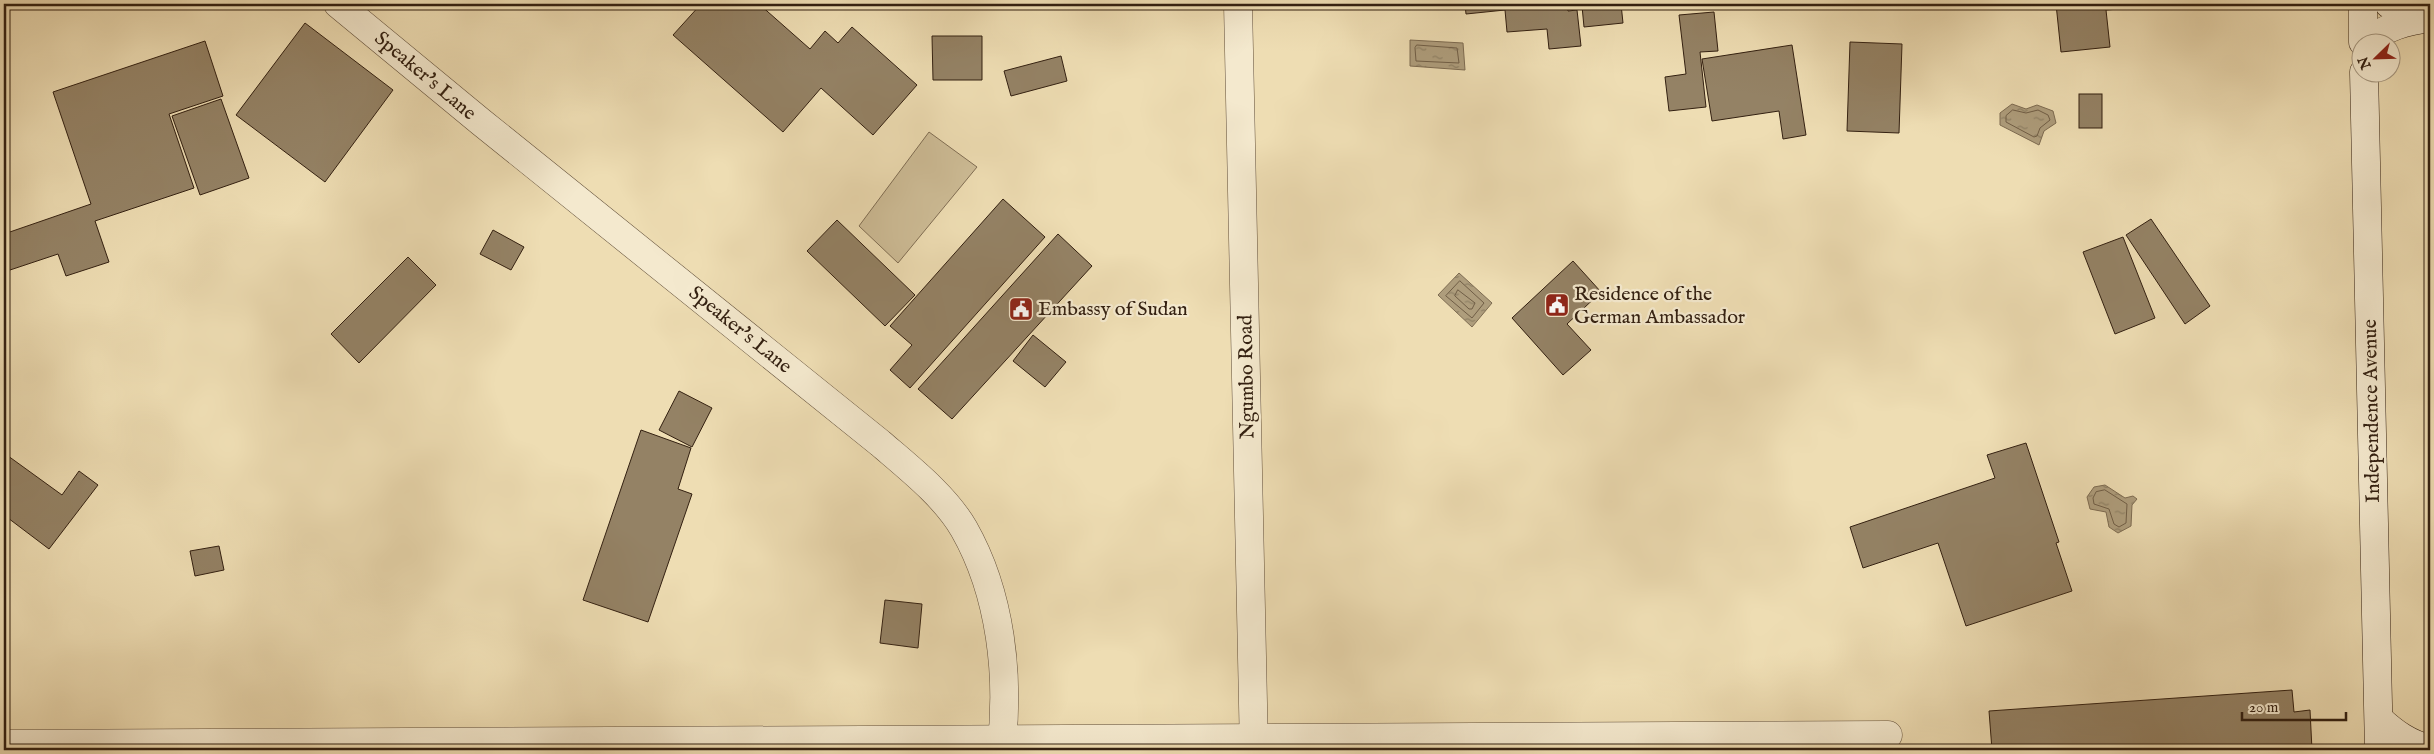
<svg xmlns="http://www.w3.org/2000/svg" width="2434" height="754" font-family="'IM FELL English',serif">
<defs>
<pattern id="water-ripples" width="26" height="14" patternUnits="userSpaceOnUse" patternTransform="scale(1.25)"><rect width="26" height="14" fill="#ae9d7c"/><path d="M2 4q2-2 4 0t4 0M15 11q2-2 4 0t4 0" fill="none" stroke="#8e8064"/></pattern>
</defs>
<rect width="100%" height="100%" fill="#eeddb3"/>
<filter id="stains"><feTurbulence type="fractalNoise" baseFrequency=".004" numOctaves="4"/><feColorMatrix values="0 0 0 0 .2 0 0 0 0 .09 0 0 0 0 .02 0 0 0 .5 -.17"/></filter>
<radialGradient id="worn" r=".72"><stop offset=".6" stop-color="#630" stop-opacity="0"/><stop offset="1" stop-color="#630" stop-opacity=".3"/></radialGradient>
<polygon fill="#cebd97" stroke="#806e54" points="929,132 977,167 898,263 859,226"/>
<g fill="url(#water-ripples)" stroke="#7d6b51">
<polygon points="1410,40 1463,43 1465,70 1410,66"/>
<polygon points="2012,104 2026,109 2037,105 2053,111 2056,123 2044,131 2039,145 2000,125 2000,113"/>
<polygon points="1459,273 1492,303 1472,327 1438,295"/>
<polygon points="2105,485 2125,498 2133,496 2137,499 2132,505 2131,526 2118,533 2109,527 2106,512 2090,509 2087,497 2094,487"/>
</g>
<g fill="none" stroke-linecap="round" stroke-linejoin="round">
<g stroke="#705e46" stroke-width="1">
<polygon points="1417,45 1457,48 1459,63 1416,61 1415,48"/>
<polygon points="2013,110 2026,113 2038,110 2048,115 2050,120 2040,128 2037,136 2034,137 2006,122 2006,116"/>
<polygon points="1460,281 1484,303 1472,318 1446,296"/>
<polygon points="1458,290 1475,303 1472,309 1469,309 1455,296"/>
<polygon points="2105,490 2127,504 2126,523 2119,527 2114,524 2109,509 2094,504 2093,498 2096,492"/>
</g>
</g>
<g fill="#948265" stroke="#332011">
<polygon points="701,4 759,4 810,49 825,31 838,43 852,27 917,85 873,135 821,88 783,132 673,35"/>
<polygon points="1465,4 1567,4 1568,11 1577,10 1581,46 1549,49 1547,29 1507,32 1505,10 1466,14"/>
<polygon points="1601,4 1621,4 1623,23 1584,27 1582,6"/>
<polygon points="2056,4 2133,4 2133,8 2106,10 2110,47 2061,52"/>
<polygon points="1714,12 1718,51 1700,52 1706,107 1669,111 1665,77 1686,74 1679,15"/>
<polygon points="305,23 393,90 325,182 236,115"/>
<polygon points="932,36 982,36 982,80 933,80"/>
<polygon points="205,41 223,96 169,114 194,188 95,221 109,262 66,276 58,254 4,272 4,234 91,204 53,92"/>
<polygon points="1850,42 1902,44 1899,133 1847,131"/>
<polygon points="1792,45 1806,135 1783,139 1779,111 1712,121 1702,59"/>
<polygon points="1061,56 1067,81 1011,96 1004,71"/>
<rect x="2079" y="94" width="23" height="34"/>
<polygon points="221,99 249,178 200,195 172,116"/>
<polygon points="1003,199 1045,237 910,388 890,370 912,345 890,326"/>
<polygon points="2151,219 2210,306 2185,324 2126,235"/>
<polygon points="837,220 915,295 885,326 807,251"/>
<polygon points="493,230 524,247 511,270 480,254"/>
<polygon points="1058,234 1092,266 952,419 918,389"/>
<polygon points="2123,237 2155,318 2115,334 2083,252"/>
<polygon points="408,257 436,285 359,363 331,334"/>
<polygon points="1573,261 1601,292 1567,324 1591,350 1563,375 1512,318"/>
<polygon points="1033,335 1066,362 1045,387 1013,361"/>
<polygon points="679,391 712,408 692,447 659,430"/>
<polygon points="641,430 691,448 678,489 692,494 648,622 583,600"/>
<polygon points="2026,443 2059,542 2056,543 2072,591 1966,626 1938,543 1863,568 1850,527 1995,478 1987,455"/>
<polygon points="4,453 62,495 79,471 98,485 49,549 4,515"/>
<polygon points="219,546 224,570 195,576 190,551"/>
<polygon points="885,600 922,604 918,648 880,643"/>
<polygon points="2292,690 2294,712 2310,710 2312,750 1992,750 1989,711"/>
</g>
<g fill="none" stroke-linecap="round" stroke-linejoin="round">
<defs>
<g id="street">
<path d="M338,4l143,118 399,321c29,25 65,53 84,86 37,65 46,148 37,221"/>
<polyline points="1238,4 1254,750"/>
<polyline points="4,744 1888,735"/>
</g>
<g id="secondary">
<polyline points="2363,4 2363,42"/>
<polyline points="2389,4 2404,11 2429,16"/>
<path d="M2366,42c21,-15 39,-21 64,-24"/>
<polyline points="2364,72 2379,750"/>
<path d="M2379,719c15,14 30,25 51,30"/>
</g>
</defs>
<use href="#street" stroke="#624f3a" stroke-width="29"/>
<use href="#secondary" stroke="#332011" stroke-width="29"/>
<use href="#street" stroke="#f4e9ce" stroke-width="28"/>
<use href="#secondary" stroke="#f4e9ce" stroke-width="28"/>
</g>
<defs>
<symbol id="civic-square" viewBox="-11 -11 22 22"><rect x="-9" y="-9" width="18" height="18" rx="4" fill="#8f2418" stroke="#f4e9ce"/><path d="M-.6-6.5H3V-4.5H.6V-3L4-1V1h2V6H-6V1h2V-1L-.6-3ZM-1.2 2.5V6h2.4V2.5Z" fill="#fff"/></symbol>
</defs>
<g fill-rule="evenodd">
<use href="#civic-square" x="1543" y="291" width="28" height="28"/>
<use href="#civic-square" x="1007" y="295" width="28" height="28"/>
</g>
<g text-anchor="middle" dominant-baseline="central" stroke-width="4.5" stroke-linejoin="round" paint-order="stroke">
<g font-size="20" fill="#332011" stroke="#f4e9ce">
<text transform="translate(425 76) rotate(40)">Speaker's Lane</text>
<text transform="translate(740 330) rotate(39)">Speaker's Lane</text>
<text transform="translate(1247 377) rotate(-91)">Ngumbo Road</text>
<text transform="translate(2372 411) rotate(-91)">Independence Avenue</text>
</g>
<g font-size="20" fill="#332011" stroke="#f4e9ce" text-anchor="start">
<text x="1574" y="294">Residence of the<tspan x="1574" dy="23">German Ambassador</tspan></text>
<text x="1038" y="309">Embassy of Sudan</text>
</g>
</g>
<rect width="2434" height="754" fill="none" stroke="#eeddb3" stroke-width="20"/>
<rect x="5" y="5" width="2424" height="744" fill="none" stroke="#332011" stroke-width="2.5"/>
<rect x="10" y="10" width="2414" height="734" fill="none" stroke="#332011"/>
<g transform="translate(2376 58) rotate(247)"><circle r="24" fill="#f4e9ce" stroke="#a79982"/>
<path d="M0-4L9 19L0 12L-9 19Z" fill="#8f2418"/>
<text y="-8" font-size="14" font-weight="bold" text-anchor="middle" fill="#332011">N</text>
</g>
<path d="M2242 712v8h104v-8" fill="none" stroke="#332011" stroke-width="2.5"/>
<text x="2249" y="712" font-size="15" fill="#332011" stroke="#f4e9ce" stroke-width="4" paint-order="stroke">20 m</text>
<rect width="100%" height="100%" filter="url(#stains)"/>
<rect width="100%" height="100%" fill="url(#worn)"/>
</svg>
